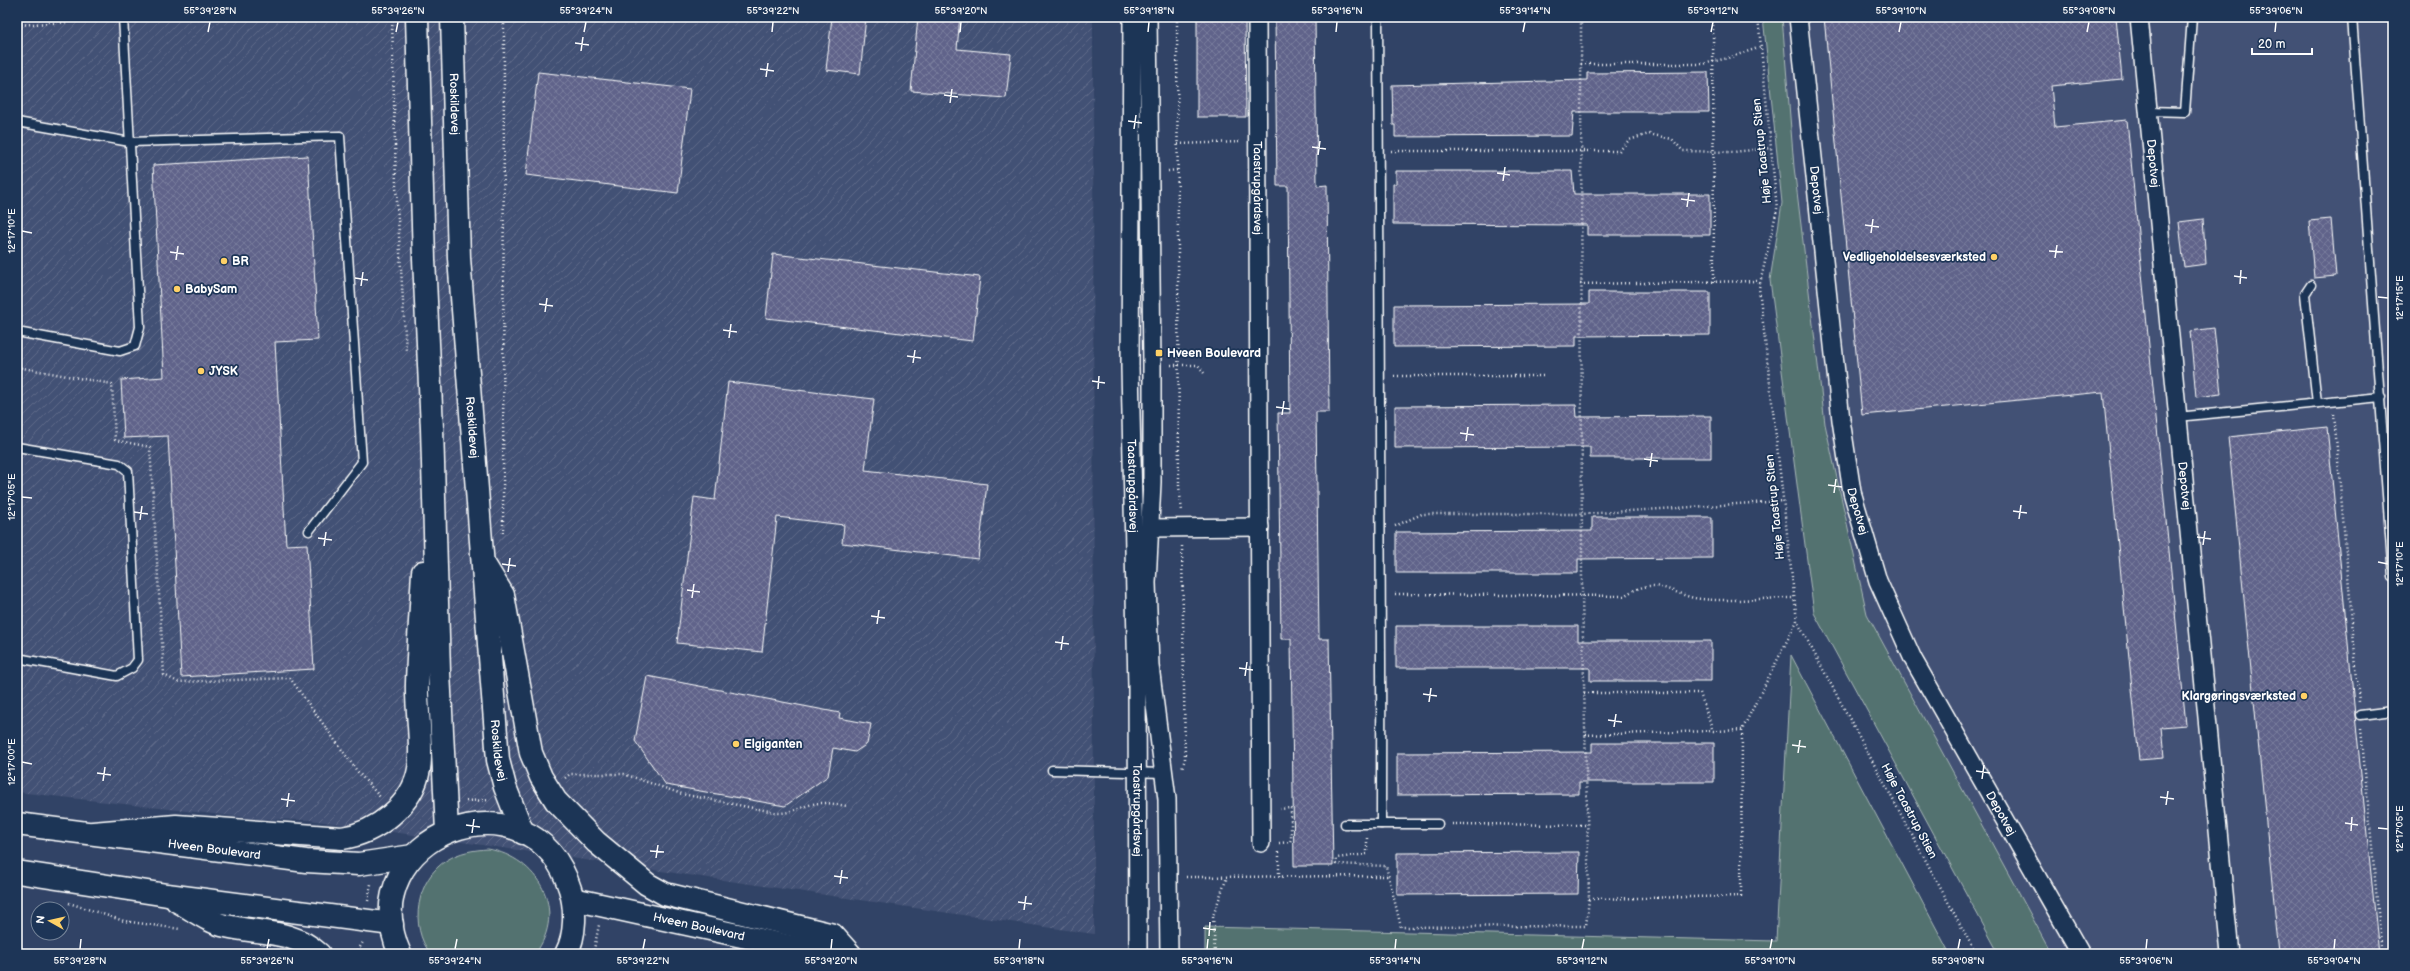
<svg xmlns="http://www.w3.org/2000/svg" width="2410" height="971" font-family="'Balsamiq Sans',sans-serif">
<defs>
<pattern id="industrial-furrows" width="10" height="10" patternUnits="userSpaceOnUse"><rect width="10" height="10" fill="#435174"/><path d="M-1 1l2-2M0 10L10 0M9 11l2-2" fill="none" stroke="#5f6b89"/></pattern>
<pattern id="building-cross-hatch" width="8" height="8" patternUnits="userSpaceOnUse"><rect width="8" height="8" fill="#60648a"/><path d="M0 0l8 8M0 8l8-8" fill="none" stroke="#787b9c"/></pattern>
</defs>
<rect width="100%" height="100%" fill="#314366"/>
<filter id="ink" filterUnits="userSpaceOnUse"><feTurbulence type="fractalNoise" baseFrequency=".025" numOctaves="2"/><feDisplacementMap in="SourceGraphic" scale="8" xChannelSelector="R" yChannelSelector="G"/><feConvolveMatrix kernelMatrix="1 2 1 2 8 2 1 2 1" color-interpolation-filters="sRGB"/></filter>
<g filter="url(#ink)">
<polygon fill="#435174" points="1782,17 2393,17 2393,954 2052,954 1867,614 1825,424 1794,167"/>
<polygon fill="url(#industrial-furrows)" points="17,17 1093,17 1094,934 310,820 258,819 17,792"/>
<g fill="#537270" stroke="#a9b8b8">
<polygon points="1763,17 1782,17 1794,167 1825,424 1867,614 2052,954 1999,954 1814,613 1770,280 1782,203"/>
<polygon points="1791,655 1950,954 1205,954 1205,927 1776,941"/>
<path d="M488,849c50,9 80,61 47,105h-104c-23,-27 -14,-76 16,-94 13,-8 26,-10 41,-11z"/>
</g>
<g fill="url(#building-cross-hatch)" stroke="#fff">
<polygon points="832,17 866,17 860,74 826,70"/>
<polygon points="918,17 960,17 957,49 1011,54 1006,98 911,91"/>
<polygon points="1197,17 1245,17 1246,117 1197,117"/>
<polygon points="1275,17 1315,17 1317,186 1327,185 1329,412 1316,412 1319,639 1329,639 1333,866 1294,866 1291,639 1281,639 1278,413 1290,413 1288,186 1277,186"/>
<polygon points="1824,17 2116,17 2122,79 2051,86 2055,127 2127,120 2186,725 2161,727 2164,758 2139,760 2103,392 1862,415"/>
<polygon points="538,72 690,89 678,193 526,175"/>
<polygon points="1708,72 1709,112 1574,112 1572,136 1395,137 1395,125 1393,125 1392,85 1587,80 1587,73"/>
<polygon points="308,156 318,340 275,342 286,545 307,544 314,669 181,677 168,436 124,438 121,380 164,377 153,165"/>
<polygon points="1396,171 1572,171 1574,194 1710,194 1710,235 1587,235 1587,225 1393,224 1393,184 1396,184"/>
<polygon points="2203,219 2206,264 2184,267 2179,222"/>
<polygon points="2331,219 2336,276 2314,278 2309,221"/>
<polygon points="773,254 980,277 973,341 766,318"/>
<polygon points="1589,292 1710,292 1710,335 1576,336 1576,346 1394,347 1394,305 1589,304"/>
<polygon points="2214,328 2221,394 2196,397 2190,331"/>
<polygon points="728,382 874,399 865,470 987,484 978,559 842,543 844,525 777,517 762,652 677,643 694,497 715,500"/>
<polygon points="1576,405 1577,417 1711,416 1711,458 1590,458 1590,447 1395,448 1395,406"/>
<polygon points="2327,427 2355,715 2379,954 2279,954 2228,437"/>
<polygon points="1592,517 1712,517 1712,558 1578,559 1578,573 1396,573 1396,532 1592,531"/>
<polygon points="1396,626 1578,626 1578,641 1711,641 1711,681 1590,681 1590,668 1396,668"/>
<polygon points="647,676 840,713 839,718 871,724 867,744 855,752 833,748 828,776 785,806 666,785 635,741"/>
<polygon points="1592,743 1714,743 1714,782 1579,782 1579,794 1397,795 1397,753 1592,752"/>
<polygon points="1579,852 1578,894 1397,895 1397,853"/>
</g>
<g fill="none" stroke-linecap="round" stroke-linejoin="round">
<defs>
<g id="lane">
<path d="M1378,17c1,269 4,538 3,807"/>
<polyline points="2352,17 2393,576"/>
<polyline points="2148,111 2185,112 2192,17"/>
<polyline points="17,122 130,142 340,136 362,462 309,531"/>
<polyline points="2311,285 2305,294 2317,403"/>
<polyline points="17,332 120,351 135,346 140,327 123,17"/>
<polyline points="2177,417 2381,397"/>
<polyline points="17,447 119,464 128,471 138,660 132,668 117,676 17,658"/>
<polyline points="2360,715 2393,711"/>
<polyline points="1052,770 1164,773"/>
<polyline points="1345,824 1438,824"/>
</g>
<g id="street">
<path id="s1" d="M1132,17l-2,350 7,319 1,268"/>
<polyline points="1148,17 1152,365 1152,482 1147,583 1150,666 1167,799 1169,954"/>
<path id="s2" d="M1257,17l4,826"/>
<path id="s3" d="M1798,17l43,403 11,72 26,89 35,78 168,295"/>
<path id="s4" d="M2139,17l91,937"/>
<polyline points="1150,528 1260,527"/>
</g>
<g id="secondary">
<polyline points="417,17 424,259 432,428 439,672 447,831"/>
<path id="s5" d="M452,17l7,241 39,502 7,27 18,46"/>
<polyline points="484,564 503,595 531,753 541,777 556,801 596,842 647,884 665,894 833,935 850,954"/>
<path id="s6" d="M17,824l289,37 53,3 54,-8"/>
<path d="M93,833l83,-7 166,12c34,-5 71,-33 77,-69 4,-23 -3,-60 -2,-85 1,-37 4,-75 6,-112"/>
<polyline points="17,872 167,895 392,924"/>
<path id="s7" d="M573,899l251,55"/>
<path d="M177,901c15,8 33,22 49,25 35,8 65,3 93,28"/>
<path d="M400,954c-52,-118 131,-189 170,-65 6,19 6,47 -4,65"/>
</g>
</defs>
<use href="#lane" stroke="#fff" stroke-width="11"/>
<use href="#street" stroke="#fff" stroke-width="20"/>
<use href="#secondary" stroke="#fff" stroke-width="25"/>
<g stroke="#fff" stroke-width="2.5" stroke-dasharray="1 3" stroke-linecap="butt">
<polyline points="392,17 396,186 406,351"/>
<polyline points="1177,17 1179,486 1182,511"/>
<polyline points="1713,17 1714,282"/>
<polyline points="1758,17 1777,209 1759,288 1797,621 1976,954"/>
<polyline points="17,25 69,22"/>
<polyline points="1581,64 1703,64 1728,58 1761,47"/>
<polyline points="1178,144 1239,142"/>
<polyline points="1391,151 1619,151 1629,140 1649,134 1672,139 1683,151 1733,152 1771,148"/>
<polyline points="1168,171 1178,170"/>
<polyline points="1580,284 1760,281"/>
<polyline points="1171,365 1198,365 1204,373"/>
<polyline points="17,367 112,384 115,440 150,447 164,675 178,682 290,678 357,771 380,797"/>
<polyline points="1394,376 1545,376"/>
<polyline points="2334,414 2359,702"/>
<polyline points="1395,526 1422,514 1583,514 1784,501"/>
<polyline points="503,533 504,17"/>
<polyline points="1182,546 1185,759 1182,768"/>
<path d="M1395,594l229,2c7,-5 16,-9 25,-10 18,-1 34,12 53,13 30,3 61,-1 91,-1"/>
<polyline points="1584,693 1700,693 1713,731"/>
<polyline points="2361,729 2382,954"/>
<polyline points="1585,735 1742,730"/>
<path d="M565,778l5,-4h54l58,20 97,19c11,0 19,-4 30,-8 13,-4 25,-1 38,1"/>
<polyline points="466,801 489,800"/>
<polyline points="1452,824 1587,825"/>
<polyline points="1367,838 1367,854 1337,858 1336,864 1386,866 1401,927 1586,926 1589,899 1582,596 1581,17"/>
<polyline points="1279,843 1290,842 1291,839 1291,808 1280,809"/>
<polyline points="1186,877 1388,876"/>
<polyline points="1279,877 1279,850"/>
<polyline points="1589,899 1741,896 1742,730 1797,621"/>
<polyline points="368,901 371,884"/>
<polyline points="69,903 124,921 180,929"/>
<polyline points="356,954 363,942"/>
<polyline points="593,954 599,925"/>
<polyline points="1215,954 1213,916 1227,877"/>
</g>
<use href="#lane" stroke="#1d3557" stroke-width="8"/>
<use href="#street" stroke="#1d3557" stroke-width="17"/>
<use href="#secondary" stroke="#1d3557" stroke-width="22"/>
</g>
</g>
<path fill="none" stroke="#fff" stroke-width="1.5" d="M208,32l2,-10M396,32l2,-10M584,32l2,-10M772,32l1,-10M960,32l1,-10M1148,32l1,-10M1336,32l1,-10M1523,32l2,-10M1711,32l2,-10M1899,32l2,-10M2087,32l2,-10M2275,32l1,-10M575,43l14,2M581,51l2,-14M760,69l14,2M766,77l2,-14M944,95l14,2M950,103l2,-14M1128,121l14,2M1134,129l2,-14M1312,147l14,2M1318,155l2,-14M1497,173l13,2M1503,181l2,-14M1681,199l14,2M1687,207l2,-14M1865,225l14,2M22,231l10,2M1871,233l2,-14M2049,251l14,1M170,252l14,2M2055,258l2,-13M176,260l2,-14M2234,276l13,2M355,278l13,2M2240,284l1,-14M361,286l2,-14M2378,297l10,1M539,304l14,2M545,312l2,-14M723,330l14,2M729,338l2,-14M907,356l14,2M913,363l2,-13M1092,381l13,2M1098,389l1,-13M1276,407l14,2M1282,415l2,-14M1460,433l14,2M1466,441l2,-14M1644,459l14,2M1650,467l2,-14M1828,485l14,2M1834,493l2,-14M22,497l10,1M2013,511l14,2M134,512l14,2M2019,519l2,-14M140,520l2,-14M2197,537l14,2M318,538l14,2M2203,545l2,-14M324,546l2,-14M2378,562l10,2M502,564l14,2M508,572l2,-14M687,590l13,2M692,598l2,-14M871,616l14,2M877,624l2,-14M1055,642l14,2M1061,650l2,-14M1239,668l14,2M1245,676l2,-14M1423,694l14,2M1429,702l2,-14M1608,720l14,2M1614,727l2,-13M1792,745l14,2M1798,753l2,-13M22,762l10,2M1976,771l14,2M97,773l14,2M1982,779l2,-14M103,781l2,-14M2160,797l14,2M281,799l14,2M2166,805l2,-14M287,807l2,-14M2345,823l13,2M466,825l14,2M2378,828l10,1M2351,831l1,-14M472,833l2,-14M650,851l14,1M656,858l2,-13M834,876l14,2M840,884l2,-14M1018,902l14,2M1024,910l2,-14M1203,928l13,2M1209,936l1,-14M80,949l1,-10M267,949l2,-10M455,949l2,-10M643,949l2,-10M831,949l1,-10M1019,949l1,-10M1207,949l1,-10M1395,949l1,-10M1582,949l2,-10M1770,949l2,-10M1958,949l2,-10M2146,949l1,-10M2334,949l1,-10"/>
<g fill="#ffd166" stroke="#1d3557" stroke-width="1.5">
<circle cx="1994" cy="257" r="4"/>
<circle cx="224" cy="261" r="4"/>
<circle cx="177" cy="289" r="4"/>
<rect x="1155" y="349" width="8" height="8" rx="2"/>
<circle cx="201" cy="371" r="4"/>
<circle cx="2304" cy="696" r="4"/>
<circle cx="736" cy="744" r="4"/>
</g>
<g text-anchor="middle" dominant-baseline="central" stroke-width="3.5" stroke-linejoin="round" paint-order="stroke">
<g font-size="12" fill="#fff" stroke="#1d3557">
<text stroke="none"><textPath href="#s5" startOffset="87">Roskildevej</textPath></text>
<text transform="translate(1762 151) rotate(-96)">Høje Taastrup Stien</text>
<text stroke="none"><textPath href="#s4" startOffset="147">Depotvej</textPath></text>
<text stroke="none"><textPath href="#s2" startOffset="171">Taastrupgårdsvej</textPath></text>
<text stroke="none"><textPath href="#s3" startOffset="174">Depotvej</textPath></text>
<text stroke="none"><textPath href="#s5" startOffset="411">Roskildevej</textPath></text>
<text stroke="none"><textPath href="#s1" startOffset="469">Taastrupgårdsvej</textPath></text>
<text stroke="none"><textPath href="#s4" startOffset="471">Depotvej</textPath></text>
<text transform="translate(1775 507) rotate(-96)">Høje Taastrup Stien</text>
<text stroke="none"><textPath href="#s3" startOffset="498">Depotvej</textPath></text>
<text stroke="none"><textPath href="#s5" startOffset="735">Roskildevej</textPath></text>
<text stroke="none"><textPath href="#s1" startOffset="793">Taastrupgårdsvej</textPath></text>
<text transform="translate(1909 811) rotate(62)">Høje Taastrup Stien</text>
<text stroke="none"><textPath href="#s3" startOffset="834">Depotvej</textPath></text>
<text stroke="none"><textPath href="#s6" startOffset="199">Hveen Boulevard</textPath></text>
<text stroke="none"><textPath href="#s7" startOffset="129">Hveen Boulevard</textPath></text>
</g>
<g font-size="12" font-weight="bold" fill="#fff" stroke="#1d3557" text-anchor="start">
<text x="1986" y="257" text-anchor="end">Vedligeholdelsesværksted</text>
<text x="232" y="261">BR</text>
<text x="185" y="289">BabySam</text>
<text x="1167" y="353">Hveen Boulevard</text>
<text x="209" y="371">JYSK</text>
<text x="2296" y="696" text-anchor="end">Klargøringsværksted</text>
<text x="744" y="744">Elgiganten</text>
</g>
</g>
<rect width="2410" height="971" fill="none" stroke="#1d3557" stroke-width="44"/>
<g transform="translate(50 921) rotate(278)"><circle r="19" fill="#1d3557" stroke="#77869a"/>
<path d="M0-3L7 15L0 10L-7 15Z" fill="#ffd166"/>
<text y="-6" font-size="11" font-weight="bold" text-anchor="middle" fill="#ffffff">N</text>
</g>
<path d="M2252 48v6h60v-6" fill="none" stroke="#ffffff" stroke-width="2"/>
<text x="2258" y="48" font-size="12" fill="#ffffff" stroke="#1d3557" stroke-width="3" paint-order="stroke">20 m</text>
<rect x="22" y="22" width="2366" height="927" fill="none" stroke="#fff" stroke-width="1.5"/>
<g font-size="10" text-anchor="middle" fill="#fff">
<text x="210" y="14">55°39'28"N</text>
<text x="398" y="14">55°39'26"N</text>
<text x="586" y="14">55°39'24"N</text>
<text x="773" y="14">55°39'22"N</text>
<text x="961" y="14">55°39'20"N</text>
<text x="1149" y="14">55°39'18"N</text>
<text x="1337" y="14">55°39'16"N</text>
<text x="1525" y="14">55°39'14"N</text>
<text x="1713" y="14">55°39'12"N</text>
<text x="1901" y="14">55°39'10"N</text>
<text x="2089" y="14">55°39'08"N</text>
<text x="2276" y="14">55°39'06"N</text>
<text transform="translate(11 231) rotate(-90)" y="4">12°17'10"E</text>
<text transform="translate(2399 298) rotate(-90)" y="4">12°17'15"E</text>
<text transform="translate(11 497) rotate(-90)" y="4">12°17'05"E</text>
<text transform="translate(2399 564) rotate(-90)" y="4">12°17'10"E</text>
<text transform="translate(11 762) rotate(-90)" y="4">12°17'00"E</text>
<text transform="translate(2399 829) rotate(-90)" y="4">12°17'05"E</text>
<text x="80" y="964">55°39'28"N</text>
<text x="267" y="964">55°39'26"N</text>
<text x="455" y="964">55°39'24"N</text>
<text x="643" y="964">55°39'22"N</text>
<text x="831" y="964">55°39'20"N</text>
<text x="1019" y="964">55°39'18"N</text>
<text x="1207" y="964">55°39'16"N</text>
<text x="1395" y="964">55°39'14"N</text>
<text x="1582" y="964">55°39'12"N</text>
<text x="1770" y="964">55°39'10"N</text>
<text x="1958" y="964">55°39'08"N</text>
<text x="2146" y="964">55°39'06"N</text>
<text x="2334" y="964">55°39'04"N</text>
</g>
</svg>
